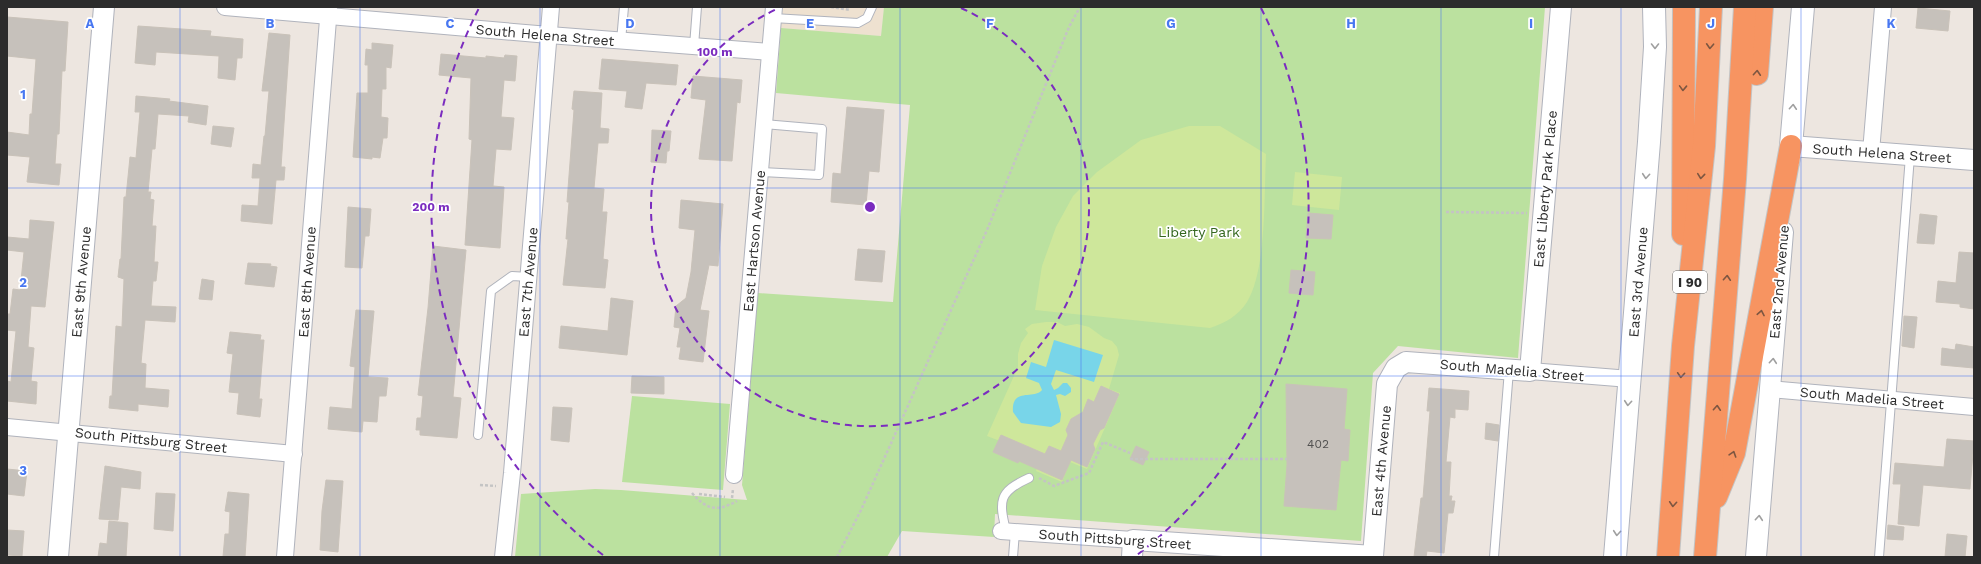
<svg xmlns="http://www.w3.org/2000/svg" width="1981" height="564" font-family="'Work Sans',sans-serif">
<rect width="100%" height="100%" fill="#ede6e0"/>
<polygon fill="#eee1d0" points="783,7 884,7 881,36 781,28"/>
<g fill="#bbe19f">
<polygon points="884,7 1545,7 1518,358 1398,346 1373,373 1361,541 995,514 994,537 902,531 887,557 515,557 521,494 595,489 621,490 747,500 742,485 758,293 893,302 910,105 776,93 781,28 881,36"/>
<polygon points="632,396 730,404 723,490 622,482"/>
</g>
<g fill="#cee79b">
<path d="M1189,126h31l46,28c-2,39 1,115 -19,148 -9,14 -22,21 -37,26l-175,-18 7,-44 14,-39 17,-31 24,-24 44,-32z"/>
<polygon points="1295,172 1342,177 1339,210 1292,205"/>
<polygon points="1046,322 1057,322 1065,326 1077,324 1089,327 1104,338 1112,341 1117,347 1119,355 1109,389 1120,393 1087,469 1070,462 1062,482 1036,471 1041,457 987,436 1018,367 1018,354 1021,343 1028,333 1025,329 1032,324"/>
</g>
<path fill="#78d5e9" d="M1054,340l49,15 -9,27 -38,-12 -5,14 3,6 4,-2 5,-5h4l4,5v4l-6,4 -5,-2 -4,1 5,19 -1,8 -9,5 -30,-4 -8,-11c-2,-25 21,-12 29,-22l-3,-7 -13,-5 5,-16 15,5z"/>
<g fill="#c6c1bb" stroke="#c9c2b9">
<polygon points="1918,8 1950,11 1948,31 1916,28"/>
<polygon points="7,17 68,22 65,71 62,71 59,134 57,134 55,164 61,164 59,185 27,182 30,157 7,155 7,132 29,135 30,114 32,114 36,59 7,56"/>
<polygon points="138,26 211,31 210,36 243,39 242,58 237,58 235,80 218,78 219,56 156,52 155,65 135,63"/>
<polygon points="269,33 290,35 281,167 285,167 284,180 276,180 272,224 241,221 242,205 258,206 260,178 252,178 253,164 261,165 264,136 265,136 269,91 262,91"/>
<polygon points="372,43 393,45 391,68 386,67 386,89 382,89 381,117 388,118 387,138 383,138 380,158 372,157 372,159 353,157 357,93 368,93 368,65 365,65 366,49 372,50"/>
<polygon points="441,54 486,58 486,56 504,58 505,55 517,56 515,81 504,80 501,117 514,118 511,150 496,149 493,186 504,187 500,248 465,245 472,140 469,139 471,78 439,75"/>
<polygon points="602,59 678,65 676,85 646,83 642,109 625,107 627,91 599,89"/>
<polygon points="693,76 742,80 740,103 737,102 732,161 699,159 706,100 691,98"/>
<polygon points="574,91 602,93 600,128 609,129 608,143 598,143 594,188 604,189 602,212 607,212 603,259 608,260 605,288 563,285 568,239 566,239 569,202 567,202 574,110 572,109"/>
<polygon points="136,96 170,99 169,101 208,106 206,125 188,122 189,116 158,114 155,149 152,149 148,192 151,192 150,199 154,200 152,226 156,226 154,262 158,262 156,281 153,281 151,306 176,307 175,322 145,320 141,363 146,364 145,388 169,390 168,407 138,404 138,411 109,408 110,396 112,396 116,326 122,327 124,279 118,277 120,259 121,259 124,197 126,197 130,157 136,158 140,112 135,112"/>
<polygon points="847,107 884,110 879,172 869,171 866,205 831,202 833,173 841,174"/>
<polygon points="213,126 234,128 231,147 211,144"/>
<polygon points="652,130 671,131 669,151 667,151 666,163 651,162"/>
<polygon points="681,200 723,204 718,266 709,265 700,310 709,311 703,362 679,359 681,347 677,347 680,328 674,327 676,306 686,298 691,272 695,230 679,228"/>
<polygon points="348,207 371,209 369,236 365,236 362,268 345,267"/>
<polygon points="1308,213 1333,215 1331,239 1306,238"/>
<polygon points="1920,214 1937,216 1934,244 1917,243"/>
<polygon points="30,220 54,222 45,307 31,306 28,347 34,348 31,381 37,382 36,404 7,401 7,381 11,382 16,331 7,330 7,314 10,314 13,289 20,290 24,252 7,250 7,237 29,239"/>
<polygon points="433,246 466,250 453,397 461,398 457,438 420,435 420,430 416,430 417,418 421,418 423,396 418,395 428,308"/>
<polygon points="858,249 885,251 882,282 855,280"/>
<polygon points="1959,252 1974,253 1974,309 1960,307 1960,304 1936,302 1938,281 1956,283"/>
<polygon points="248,263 271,264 270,266 277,267 274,287 245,284"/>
<polygon points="1291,270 1315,272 1313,295 1289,293"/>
<polygon points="202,279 214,281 212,300 199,299"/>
<polygon points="611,298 633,301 627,355 559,348 561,326 608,331"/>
<polygon points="356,310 374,311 368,377 388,378 386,396 379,396 377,422 363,421 362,432 328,429 330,407 352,409 355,367 350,366"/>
<polygon points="1904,316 1917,317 1914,348 1902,346"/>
<polygon points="230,332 261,335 260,340 264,340 259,399 262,399 260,417 237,414 239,393 229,392 233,354 227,353"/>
<polygon points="1956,344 1974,347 1974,368 1941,365 1942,348 1955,350"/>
<polygon points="632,376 664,377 664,394 631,393"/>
<polygon points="1286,384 1347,389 1344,429 1350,430 1348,461 1341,460 1336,510 1284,506 1287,465"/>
<polygon points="1101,386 1119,394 1104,428 1100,430 1093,444 1095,449 1087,467 1071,460 1062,480 1019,461 1018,463 993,452 1001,435 1045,454 1049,446 1061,451 1068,435 1066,430 1071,419 1083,412 1088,399 1094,402"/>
<polygon points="1429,388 1469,391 1468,410 1455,409 1455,418 1450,417 1446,462 1451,462 1449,496 1452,496 1451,501 1455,501 1453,513 1448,513 1444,553 1427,551 1426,557 1414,557 1421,498 1423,498 1430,411 1427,411"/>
<polygon points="553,407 572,408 569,442 551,440"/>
<polygon points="1486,423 1499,425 1498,441 1485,439"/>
<polygon points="1947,439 1974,441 1970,489 1923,485 1919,526 1898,524 1901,484 1893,484 1895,463 1944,467"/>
<polygon points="1136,446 1149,452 1143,465 1130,459"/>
<polygon points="105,466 141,472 140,489 121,487 118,520 99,519"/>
<polygon points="7,469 27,471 24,496 7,494"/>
<polygon points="326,480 343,481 338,552 320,550 322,511"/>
<polygon points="228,492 249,494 245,557 223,557 225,534 229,534 230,512 225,511"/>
<polygon points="156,493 175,494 173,531 154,529"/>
<polygon points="109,521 128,523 126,557 98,557 100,543 107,544"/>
<polygon points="1888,525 1904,527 1903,540 1887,539"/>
<polygon points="7,530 24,531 22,556 7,555"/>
<polygon points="1947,534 1967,536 1965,557 1945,557"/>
</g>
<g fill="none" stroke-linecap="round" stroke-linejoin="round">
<defs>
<g id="service">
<polyline points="773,18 858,23 867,18 872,7"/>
<polyline points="621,41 624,7"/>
<polyline points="694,46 697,7"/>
<polyline points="760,172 819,175 822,129 764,124"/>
<polyline points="478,435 491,291 512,276 529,277"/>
<path d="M1006,531c-7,-30 -8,-39 23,-53"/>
<polyline points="1013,557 1015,532"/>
<polyline points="1494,557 1509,370"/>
<polyline points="1879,557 1910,156"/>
</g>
<g id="minor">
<polyline points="225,7 549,35 770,52"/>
<polyline points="1871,152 1883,7"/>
<polyline points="1530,371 1630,379"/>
<polyline points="1770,389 1974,407"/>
<polyline points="7,427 294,454"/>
<polyline points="734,475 774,7"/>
<polyline points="1001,531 1133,540"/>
<polyline points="285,557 329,7"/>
<polyline points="503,557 512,473 551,7"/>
</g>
<g id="tertiary">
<polyline points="1789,162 1791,146 1974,160"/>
<polyline points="58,557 104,7"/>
<polyline points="1132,557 1133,540 1373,556 1387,384 1396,368 1406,362 1530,371 1561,7"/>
<polyline points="1756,557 1783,232"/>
</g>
<g id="secondary">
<polyline points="1791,146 1803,7"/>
<polyline points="1615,557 1649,142 1655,47 1654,7"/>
</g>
<g id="motorway">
<polyline points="1757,74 1762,7"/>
<polyline points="1683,234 1684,7"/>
<polyline points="1716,497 1734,453 1791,146"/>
<polyline points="1668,557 1683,346 1704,146 1711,7"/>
<polyline points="1705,557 1735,179 1745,7"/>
</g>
</defs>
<use href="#service" stroke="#b0b3bc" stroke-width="10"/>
<use href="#minor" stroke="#b0b3bc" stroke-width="18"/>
<use href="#tertiary" stroke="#b0b3bc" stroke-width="22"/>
<use href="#secondary" stroke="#b0b3bc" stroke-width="24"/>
<use href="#motorway" stroke="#c4c4c4" stroke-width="24"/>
<g stroke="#c4c4c4" stroke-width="2.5" stroke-dasharray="3 2" stroke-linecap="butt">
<polyline points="831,7 850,10"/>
<polyline points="1446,212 1527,213"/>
<polyline points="1130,459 1287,459"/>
<polyline points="1039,478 1054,486 1089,473 1103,442 1130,453"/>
<polyline points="480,485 496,486"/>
<path d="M692,493c15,17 25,19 45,8"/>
<polyline points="699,494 725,497"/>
<polyline points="732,498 733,489"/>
<polyline points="837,557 861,510 987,230 1069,27 1080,7"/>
</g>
<use href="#service" stroke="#fff" stroke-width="8"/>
<use href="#minor" stroke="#fff" stroke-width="16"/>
<use href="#tertiary" stroke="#fff" stroke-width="20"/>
<use href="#secondary" stroke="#fff" stroke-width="22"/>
<use href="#motorway" stroke="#f79461" stroke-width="22"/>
</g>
<defs><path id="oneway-chevron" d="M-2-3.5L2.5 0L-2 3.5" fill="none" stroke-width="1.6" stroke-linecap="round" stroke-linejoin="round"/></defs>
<g stroke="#a0a0a0">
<use href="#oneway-chevron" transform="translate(1655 46) rotate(90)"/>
<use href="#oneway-chevron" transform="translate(1793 107) rotate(-86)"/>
<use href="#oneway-chevron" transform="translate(1646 176) rotate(95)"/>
<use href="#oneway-chevron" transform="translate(1773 361) rotate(-85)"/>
<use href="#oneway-chevron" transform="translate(1628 403) rotate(95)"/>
<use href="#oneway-chevron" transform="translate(1759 518) rotate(-85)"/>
<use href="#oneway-chevron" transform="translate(1617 533) rotate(95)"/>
</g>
<g stroke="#7d5641">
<use href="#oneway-chevron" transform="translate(1710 46) rotate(93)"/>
<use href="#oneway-chevron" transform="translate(1757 73) rotate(-86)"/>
<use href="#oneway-chevron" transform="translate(1683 88) rotate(92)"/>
<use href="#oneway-chevron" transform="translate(1701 176) rotate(96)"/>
<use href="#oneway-chevron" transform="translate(1727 278) rotate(-86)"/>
<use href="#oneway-chevron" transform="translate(1761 313) rotate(-79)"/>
<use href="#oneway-chevron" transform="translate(1681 375) rotate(94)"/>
<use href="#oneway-chevron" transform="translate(1717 408) rotate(-86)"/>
<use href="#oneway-chevron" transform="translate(1733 454) rotate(-72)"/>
<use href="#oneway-chevron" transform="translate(1673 504) rotate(94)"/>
</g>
<path fill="none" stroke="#4877f1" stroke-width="1" stroke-opacity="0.55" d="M180,7v550M360,7v550M540,7v550M720,7v550M900,7v550M1081,7v550M1261,7v550M1441,7v550M1621,7v550M1801,7v550M7,188h1967M7,376h1967"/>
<g fill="none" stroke="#7b2cbf" stroke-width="2" stroke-dasharray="7 5">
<path d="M961 8A219 219 0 1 1 779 8"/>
<path d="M603 555A439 439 0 0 1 479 8M1261 8A439 439 0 0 1 1137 555"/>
</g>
<g text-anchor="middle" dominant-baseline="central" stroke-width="3.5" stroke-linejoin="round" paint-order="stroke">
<g font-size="12" fill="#525150">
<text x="1318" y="444">402</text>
</g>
<rect fill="#fff" stroke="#6b6b6b" stroke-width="1" x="1673" y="271" width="34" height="22" rx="3"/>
<g font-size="13" font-weight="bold" fill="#2c2c2c">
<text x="1690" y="282">I 90</text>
</g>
<g font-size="14" fill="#2c2c2c" stroke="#fff">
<text transform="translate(545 35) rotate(5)">South Helena Street</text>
<text transform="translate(1882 153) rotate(4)">South Helena Street</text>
<text transform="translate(1545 189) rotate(-85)">East Liberty Park Place</text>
<text transform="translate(754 241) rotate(-85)">East Hartson Avenue</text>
<text transform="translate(81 282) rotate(-85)">East 9th Avenue</text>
<text transform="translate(307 282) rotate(-86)">East 8th Avenue</text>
<text transform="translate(528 282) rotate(-85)">East 7th Avenue</text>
<text transform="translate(1638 282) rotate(-85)">East 3rd Avenue</text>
<text transform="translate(1779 282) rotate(-85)">East 2nd Avenue</text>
<text transform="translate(1512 370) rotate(5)">South Madelia Street</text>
<text transform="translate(1872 398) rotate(5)">South Madelia Street</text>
<text transform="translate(151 440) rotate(6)">South Pittsburg Street</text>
<text transform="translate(1381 461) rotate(-85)">East 4th Avenue</text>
<text transform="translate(1115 539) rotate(4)">South Pittsburg Street</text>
</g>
<g font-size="14" fill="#34671e" stroke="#fff">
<text x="1199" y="232">Liberty Park</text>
</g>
</g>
<g font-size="13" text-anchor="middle" font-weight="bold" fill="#4877f1" stroke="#fff" stroke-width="3.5" stroke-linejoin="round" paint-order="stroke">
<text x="90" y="28">A</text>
<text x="270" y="28">B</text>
<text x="450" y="28">C</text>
<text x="630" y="28">D</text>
<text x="810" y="28">E</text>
<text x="990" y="28">F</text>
<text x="1171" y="28">G</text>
<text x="1351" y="28">H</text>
<text x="1531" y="28">I</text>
<text x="1711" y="28">J</text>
<text x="1891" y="28">K</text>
<text x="23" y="99">1</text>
<text x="23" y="287">2</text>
<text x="23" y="475">3</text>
</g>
<circle cx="870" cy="207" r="6" fill="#7b2cbf" stroke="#fff" stroke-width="2"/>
<g font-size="12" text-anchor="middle" font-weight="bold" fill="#7b2cbf" stroke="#fff" stroke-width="3.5" stroke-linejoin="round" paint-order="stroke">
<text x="715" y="56">100 m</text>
<text x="431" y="211">200 m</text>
</g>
<rect width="1981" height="564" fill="none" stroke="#2c2c2c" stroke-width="16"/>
</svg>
